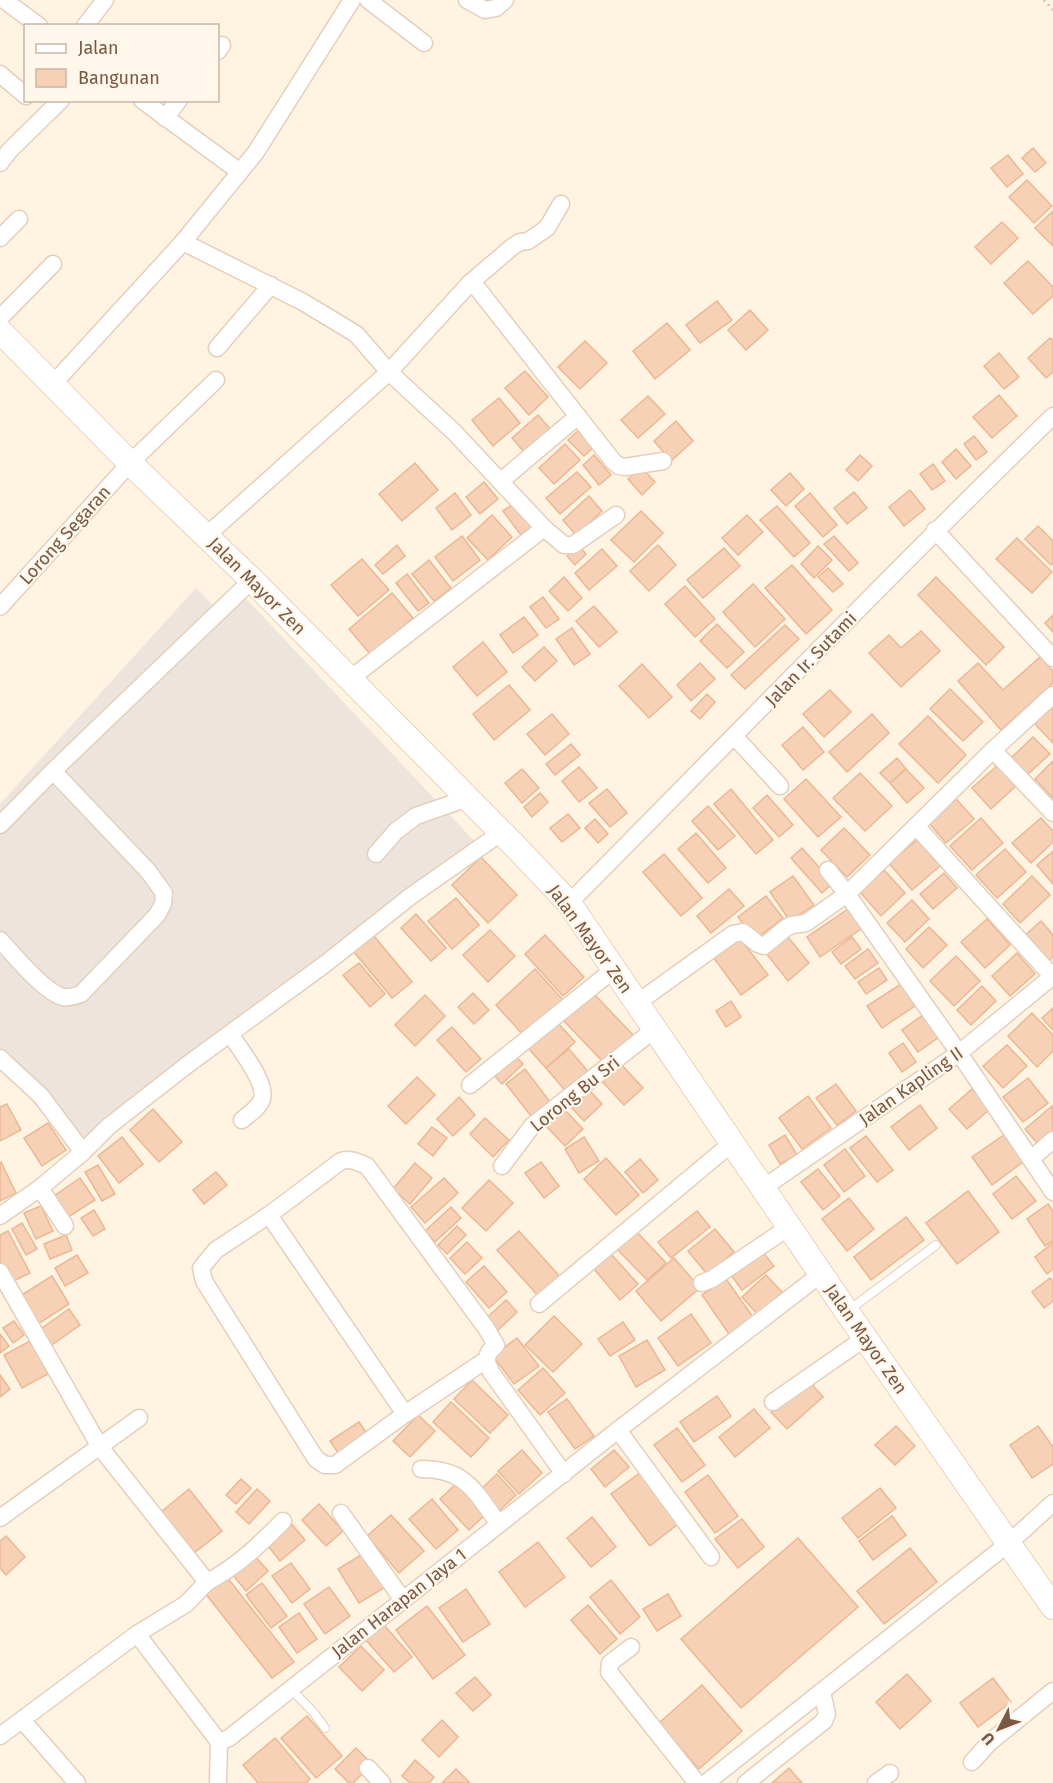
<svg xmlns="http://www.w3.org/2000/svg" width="1053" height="1783" font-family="'Fira Sans',sans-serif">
<rect width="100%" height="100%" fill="#fff3e1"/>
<polygon fill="#ede5dd" points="196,588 216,608 236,588 480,847 81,1142 0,1056 0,804"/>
<g fill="#f7d1b6" stroke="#ebb795" stroke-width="1.5">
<polygon points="1033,148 1046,163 1035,172 1022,158"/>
<polygon points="1008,155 1023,174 1007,187 991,168"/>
<polygon points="1027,180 1052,206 1034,223 1009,197"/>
<polygon points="1053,211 1053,246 1035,228"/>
<polygon points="1002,222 1018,238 991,264 975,247"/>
<polygon points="1028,261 1053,287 1053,296 1033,314 1004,283"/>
<polygon points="717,301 732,320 700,343 686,325"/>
<polygon points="750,310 768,330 746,350 728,330"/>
<polygon points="667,323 690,350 655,379 633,351"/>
<polygon points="1050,338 1053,340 1053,372 1046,378 1028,358"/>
<polygon points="585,341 607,363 580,389 558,367"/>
<polygon points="999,353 1019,377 1004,389 984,366"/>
<polygon points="525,371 548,397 529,415 505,388"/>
<polygon points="999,395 1017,416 992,438 973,417"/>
<polygon points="648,396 665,414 638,438 621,420"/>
<polygon points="499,398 520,423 493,446 472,420"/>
<polygon points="538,415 551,430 525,453 512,438"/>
<polygon points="676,421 693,441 671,461 654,441"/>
<polygon points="579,430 595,446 584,456 568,440"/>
<polygon points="974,436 987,452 976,460 964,444"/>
<polygon points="565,444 580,460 554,484 539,468"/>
<polygon points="956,449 971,466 956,479 942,462"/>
<polygon points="594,455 611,475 599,485 583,465"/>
<polygon points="860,455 872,466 858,481 846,470"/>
<polygon points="415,463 438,490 402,521 379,494"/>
<polygon points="933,464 945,481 932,490 920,474"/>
<polygon points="641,467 655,482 642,495 628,479"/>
<polygon points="577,472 591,487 560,514 546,498"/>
<polygon points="790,473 804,489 786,506 771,490"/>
<polygon points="484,482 498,499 480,514 466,497"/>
<polygon points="910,490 925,509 904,526 889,507"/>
<polygon points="854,492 867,508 847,524 834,508"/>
<polygon points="455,493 471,515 452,530 436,508"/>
<polygon points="810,493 837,525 823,537 795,506"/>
<polygon points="589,496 602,511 576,535 563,520"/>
<polygon points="516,502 533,525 521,535 503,511"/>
<polygon points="777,506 810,543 794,557 760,520"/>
<polygon points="641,511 663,533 634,562 611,540"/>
<polygon points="492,515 512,537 488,560 467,538"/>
<polygon points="747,515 763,532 738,555 722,538"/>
<polygon points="1038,526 1053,541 1053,563 1051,565 1025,539"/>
<polygon points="462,536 480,560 453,581 435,557"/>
<polygon points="834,536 858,563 849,571 824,544"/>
<polygon points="1017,538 1052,572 1032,593 996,559"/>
<polygon points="397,545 405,556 383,574 375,565"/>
<polygon points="658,545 676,565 649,591 630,571"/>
<polygon points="579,546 586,554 575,565 567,556"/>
<polygon points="818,546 832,560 814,578 801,564"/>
<polygon points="724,548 740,566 703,598 687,580"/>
<polygon points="602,549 617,566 589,590 575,573"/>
<polygon points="362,559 389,590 358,616 331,585"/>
<polygon points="429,560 451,588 434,601 412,574"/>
<polygon points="792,565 832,610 806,634 765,588"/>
<polygon points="828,568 843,584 833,592 818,577"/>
<polygon points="407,574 429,603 418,611 396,583"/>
<polygon points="564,577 582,598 568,611 549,591"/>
<polygon points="936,577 1004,647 986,665 918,595"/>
<polygon points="753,584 785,619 755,647 723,612"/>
<polygon points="685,586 715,619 695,637 665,604"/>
<polygon points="392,593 413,618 370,654 349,629"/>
<polygon points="543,597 559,619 546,628 530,607"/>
<polygon points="594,606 617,632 599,647 576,621"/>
<polygon points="1053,615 1053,632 1045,623"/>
<polygon points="524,617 538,635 513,653 500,635"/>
<polygon points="717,624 744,652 727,668 700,641"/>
<polygon points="785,625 799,639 745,689 731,675"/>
<polygon points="572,628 590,654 574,665 556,639"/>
<polygon points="921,631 940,651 901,687 869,653 889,635 901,648"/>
<polygon points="483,642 507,672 477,696 453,667"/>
<polygon points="544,647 557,661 535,681 522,667"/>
<polygon points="1040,657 1053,671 1053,683 1001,730 958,681 978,663 1003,690"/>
<polygon points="700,663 715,679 691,701 677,685"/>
<polygon points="642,664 672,697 649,718 619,686"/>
<polygon points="509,685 530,710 494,740 473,714"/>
<polygon points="950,689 983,722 963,741 930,709"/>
<polygon points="830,690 851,712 824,737 803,714"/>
<polygon points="707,694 715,702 700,719 691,711"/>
<polygon points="1053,703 1053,743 1033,722"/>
<polygon points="552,714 569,734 545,755 527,734"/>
<polygon points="872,714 889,733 847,772 829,752"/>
<polygon points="928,716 966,755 938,783 899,744"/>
<polygon points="803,727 824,752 803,770 782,745"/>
<polygon points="1033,737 1050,754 1027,775 1011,758"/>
<polygon points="571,744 580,755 555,775 546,764"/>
<polygon points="897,758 906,769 890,783 880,773"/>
<polygon points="1053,761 1053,798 1035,779"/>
<polygon points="999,764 1017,785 991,809 972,788"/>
<polygon points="579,767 597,788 579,802 562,781"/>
<polygon points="522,769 539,788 522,803 505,783"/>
<polygon points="906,769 924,788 907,803 890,783"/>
<polygon points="860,773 892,806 865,831 833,798"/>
<polygon points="806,779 841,817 818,837 784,799"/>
<polygon points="607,789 627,813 610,827 589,803"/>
<polygon points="731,789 773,840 756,854 714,804"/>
<polygon points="540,793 548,802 532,817 524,807"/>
<polygon points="767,795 793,825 779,837 753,808"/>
<polygon points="956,799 974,819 946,843 929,823"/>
<polygon points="708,806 735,836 718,850 692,821"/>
<polygon points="568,814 580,828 562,842 550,828"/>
<polygon points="981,818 1003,843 972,870 950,846"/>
<polygon points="1041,818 1053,831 1053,842 1031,863 1012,843"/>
<polygon points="595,819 608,834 598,843 585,828"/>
<polygon points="844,828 870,855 847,877 821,850"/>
<polygon points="696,833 726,868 708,883 678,849"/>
<polygon points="917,840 940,866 912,890 889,863"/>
<polygon points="802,848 833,883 822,893 791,858"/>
<polygon points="1005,849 1026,872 997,898 976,875"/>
<polygon points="1053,851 1053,884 1037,865"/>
<polygon points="664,854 702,898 681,916 643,872"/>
<polygon points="481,857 517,895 488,923 452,885"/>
<polygon points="884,870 905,893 881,916 860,892"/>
<polygon points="944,873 957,888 933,909 920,894"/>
<polygon points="793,876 814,905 790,921 770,892"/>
<polygon points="1032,876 1050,895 1020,923 1003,904"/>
<polygon points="729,889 744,906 711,933 697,916"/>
<polygon points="766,896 783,918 755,940 738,917"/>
<polygon points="456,898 479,925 452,949 428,921"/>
<polygon points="912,900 929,919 905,942 887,923"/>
<polygon points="848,909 861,929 820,957 807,937"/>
<polygon points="416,914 446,948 431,961 401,928"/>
<polygon points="987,919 1010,945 985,968 961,942"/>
<polygon points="1041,921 1053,935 1053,957 1046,963 1023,937"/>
<polygon points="929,927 947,945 923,968 906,949"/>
<polygon points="490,930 515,956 488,982 463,955"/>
<polygon points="545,935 584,977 563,996 525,954"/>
<polygon points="374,936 412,982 392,998 354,952"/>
<polygon points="787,936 809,963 788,981 766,953"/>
<polygon points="739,937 768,975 741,995 713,957"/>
<polygon points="852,937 861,949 841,964 832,952"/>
<polygon points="868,949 878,963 855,979 845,966"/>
<polygon points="1017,953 1035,974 1010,996 992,976"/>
<polygon points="956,956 980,981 954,1006 930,981"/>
<polygon points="359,963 385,994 370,1007 343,975"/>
<polygon points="879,968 887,980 866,994 858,982"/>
<polygon points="535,969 564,1001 525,1037 496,1005"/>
<polygon points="901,984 915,1006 882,1028 867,1006"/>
<polygon points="982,986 996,1001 971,1025 957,1010"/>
<polygon points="473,993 489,1010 474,1024 458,1007"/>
<polygon points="593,993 635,1037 606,1065 564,1021"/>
<polygon points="425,995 445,1016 415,1046 395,1025"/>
<polygon points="731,1001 741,1017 726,1027 716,1011"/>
<polygon points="1053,1008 1053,1030 1042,1018"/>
<polygon points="1032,1013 1053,1035 1053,1051 1037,1067 1008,1036"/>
<polygon points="923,1015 939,1037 918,1052 902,1030"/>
<polygon points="556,1021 575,1042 546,1068 527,1047"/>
<polygon points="452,1027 481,1059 466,1072 437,1040"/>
<polygon points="903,1043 916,1062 902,1072 889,1053"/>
<polygon points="1007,1045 1027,1066 1003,1088 983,1066"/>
<polygon points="569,1049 591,1075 568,1094 546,1068"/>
<polygon points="511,1052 523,1064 502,1084 491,1072"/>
<polygon points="619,1062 643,1088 624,1105 600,1079"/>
<polygon points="525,1069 550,1102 531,1116 506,1084"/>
<polygon points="417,1077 435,1095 406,1124 388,1106"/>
<polygon points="1028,1078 1048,1103 1023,1122 1003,1097"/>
<polygon points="836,1084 856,1111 837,1125 816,1098"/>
<polygon points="972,1089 990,1109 967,1129 949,1109"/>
<polygon points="590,1091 602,1104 584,1121 572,1108"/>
<polygon points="808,1096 831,1128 802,1149 779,1118"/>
<polygon points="459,1097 475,1115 453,1136 437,1119"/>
<polygon points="7,1104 21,1130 0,1141 0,1107"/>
<polygon points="920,1105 937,1128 909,1150 891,1127"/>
<polygon points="1052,1106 1053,1131 1038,1144 1025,1129"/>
<polygon points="563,1108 583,1129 565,1146 545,1125"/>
<polygon points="153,1109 182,1142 159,1162 130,1130"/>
<polygon points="485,1118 509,1140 493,1157 470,1134"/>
<polygon points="48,1123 66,1150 42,1166 24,1138"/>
<polygon points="432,1127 447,1138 433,1156 418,1144"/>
<polygon points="785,1135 797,1155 780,1164 769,1145"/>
<polygon points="1004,1135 1023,1162 992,1185 972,1157"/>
<polygon points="866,1136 893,1170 877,1182 850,1148"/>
<polygon points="122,1137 143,1164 119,1183 98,1156"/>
<polygon points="584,1137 599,1161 579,1173 565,1149"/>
<polygon points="845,1149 865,1176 844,1192 824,1165"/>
<polygon points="606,1158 639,1195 616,1215 584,1179"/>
<polygon points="640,1159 658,1180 643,1193 625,1172"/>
<polygon points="1,1162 16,1193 0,1201 0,1163"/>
<polygon points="541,1162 559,1186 544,1198 525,1173"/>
<polygon points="415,1163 432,1178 410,1204 393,1189"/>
<polygon points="98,1165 115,1194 102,1201 85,1172"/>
<polygon points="818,1169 840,1196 823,1210 801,1182"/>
<polygon points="216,1172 227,1185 204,1204 193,1190"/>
<polygon points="1016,1176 1036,1201 1012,1219 993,1194"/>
<polygon points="80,1178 95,1200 68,1217 54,1196"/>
<polygon points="444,1178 458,1193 425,1223 411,1207"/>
<polygon points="489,1180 513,1203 486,1231 462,1208"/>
<polygon points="968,1191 999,1232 957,1264 926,1223"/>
<polygon points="849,1198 874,1229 847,1251 822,1219"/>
<polygon points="1048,1204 1053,1211 1053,1241 1045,1246 1027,1219"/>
<polygon points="41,1206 53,1231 36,1239 24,1213"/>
<polygon points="451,1207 461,1218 435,1242 425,1231"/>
<polygon points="94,1210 105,1229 93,1236 81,1218"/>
<polygon points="697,1211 710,1227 671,1258 658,1242"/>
<polygon points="906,1217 924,1240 871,1280 854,1257"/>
<polygon points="22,1223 37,1249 26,1255 12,1229"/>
<polygon points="457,1226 466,1235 447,1254 438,1245"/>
<polygon points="715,1229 734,1252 707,1274 688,1251"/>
<polygon points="635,1230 666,1263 647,1280 616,1248"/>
<polygon points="8,1231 30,1273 10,1283 0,1264 0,1235"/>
<polygon points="519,1231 563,1280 541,1299 497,1250"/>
<polygon points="66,1235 72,1250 50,1259 44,1244"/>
<polygon points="467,1242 482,1258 465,1274 450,1258"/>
<polygon points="1053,1243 1053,1269 1047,1274 1035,1257"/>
<polygon points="761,1250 774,1266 742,1290 730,1274"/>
<polygon points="611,1254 638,1284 620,1300 594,1269"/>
<polygon points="77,1255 88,1273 65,1286 55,1268"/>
<polygon points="674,1258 700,1288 661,1321 636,1291"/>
<polygon points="484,1266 507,1292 489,1308 466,1282"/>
<polygon points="766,1275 782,1292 758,1315 742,1297"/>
<polygon points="52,1276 69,1304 38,1324 20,1296"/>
<polygon points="1050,1278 1053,1281 1053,1301 1044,1308 1032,1292"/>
<polygon points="726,1279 753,1317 729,1334 702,1295"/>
<polygon points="506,1300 517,1312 495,1333 483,1321"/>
<polygon points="69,1309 80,1325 49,1347 38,1331"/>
<polygon points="691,1314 711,1343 678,1366 658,1338"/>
<polygon points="554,1316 582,1344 553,1372 525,1345"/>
<polygon points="14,1321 24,1335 13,1343 3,1328"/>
<polygon points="623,1322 635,1340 610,1356 598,1339"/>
<polygon points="0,1334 9,1346 0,1353"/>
<polygon points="517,1338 539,1366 514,1384 493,1356"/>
<polygon points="647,1340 665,1370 636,1387 619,1356"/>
<polygon points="30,1341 48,1374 22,1388 4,1355"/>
<polygon points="543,1368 565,1393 540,1415 518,1390"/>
<polygon points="0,1375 10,1389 0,1397"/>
<polygon points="807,1379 823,1397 787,1429 771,1412"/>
<polygon points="472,1380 508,1415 490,1433 454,1399"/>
<polygon points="717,1396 731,1416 694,1442 680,1422"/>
<polygon points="567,1399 594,1436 575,1449 548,1412"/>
<polygon points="451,1402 489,1438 471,1457 433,1422"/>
<polygon points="754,1409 770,1428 735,1457 719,1437"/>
<polygon points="418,1415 435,1431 410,1457 393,1441"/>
<polygon points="359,1422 368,1435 339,1454 330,1441"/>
<polygon points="896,1426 915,1446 895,1465 875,1445"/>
<polygon points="1038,1426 1053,1447 1053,1464 1032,1478 1010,1445"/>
<polygon points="677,1428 705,1465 682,1482 654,1445"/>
<polygon points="522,1450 542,1473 519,1494 498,1471"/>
<polygon points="614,1450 629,1467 605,1487 591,1469"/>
<polygon points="640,1473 678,1524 650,1546 611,1494"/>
<polygon points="497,1474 516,1495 498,1512 479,1491"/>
<polygon points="708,1475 738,1516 715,1533 685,1492"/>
<polygon points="241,1479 251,1488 236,1504 226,1495"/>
<polygon points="460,1480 489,1511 469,1530 440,1499"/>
<polygon points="880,1488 896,1508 858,1538 842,1518"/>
<polygon points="189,1489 222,1531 194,1553 161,1512"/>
<polygon points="257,1489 270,1501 249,1524 236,1512"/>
<polygon points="432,1499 458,1530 436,1549 409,1519"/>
<polygon points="319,1504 343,1531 326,1546 302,1520"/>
<polygon points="391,1515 424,1551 399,1573 367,1536"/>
<polygon points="892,1516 906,1535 873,1560 859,1541"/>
<polygon points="592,1517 616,1547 591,1567 567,1538"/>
<polygon points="742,1519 764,1547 738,1568 715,1539"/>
<polygon points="290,1522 305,1540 280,1561 265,1542"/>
<polygon points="6,1536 25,1557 6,1575 0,1568 0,1541"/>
<polygon points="798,1538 858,1607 741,1708 681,1639"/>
<polygon points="538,1542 565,1577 525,1607 499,1572"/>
<polygon points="910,1548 937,1582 884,1624 857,1591"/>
<polygon points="366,1552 387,1586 359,1603 338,1569"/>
<polygon points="254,1555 268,1571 246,1591 232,1574"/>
<polygon points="291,1563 310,1589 292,1603 272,1576"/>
<polygon points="226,1576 294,1662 272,1678 205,1593"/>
<polygon points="611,1580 640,1617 620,1634 590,1597"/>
<polygon points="262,1583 287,1616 271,1628 246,1595"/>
<polygon points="329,1587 350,1616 325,1634 304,1604"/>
<polygon points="466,1589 490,1624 463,1642 439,1608"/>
<polygon points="668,1594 681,1616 657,1631 643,1609"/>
<polygon points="588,1605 617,1639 600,1654 571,1620"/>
<polygon points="427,1606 465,1655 433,1679 396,1630"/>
<polygon points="299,1613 317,1639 297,1653 279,1627"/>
<polygon points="383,1624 412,1657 394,1672 365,1639"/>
<polygon points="361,1646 384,1670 362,1691 339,1667"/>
<polygon points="907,1674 931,1701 900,1729 876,1702"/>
<polygon points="475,1677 491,1695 473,1711 456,1693"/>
<polygon points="993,1678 1011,1702 978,1727 960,1703"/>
<polygon points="702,1685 742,1731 699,1769 659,1723"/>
<polygon points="307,1716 342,1756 316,1778 281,1738"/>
<polygon points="442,1720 458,1737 439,1757 422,1740"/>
<polygon points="275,1738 310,1779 306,1783 258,1783 243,1765"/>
<polygon points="356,1748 372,1764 353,1783 349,1783 335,1769"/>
<polygon points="415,1760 434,1777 429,1783 410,1783 402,1776"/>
<polygon points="789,1768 802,1783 772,1783"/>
<polygon points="456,1769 470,1783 442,1783"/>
</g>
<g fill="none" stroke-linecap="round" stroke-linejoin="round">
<defs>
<g id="lane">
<polyline points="849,1310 936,1245"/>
<polyline points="291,1689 314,1713 325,1728"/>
</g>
<g id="street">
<polyline points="4,0 39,26"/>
<polyline points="368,0 424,43"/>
<polyline points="467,0 485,10 496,8 505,0"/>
<polyline points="85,26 105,0"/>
<polyline points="218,51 222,45"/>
<polyline points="0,74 26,96"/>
<polyline points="142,100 240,172"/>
<polyline points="165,118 179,100"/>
<polyline points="0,163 10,150 61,100"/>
<polyline points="0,238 19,219"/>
<polyline points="183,242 303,302 356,334 389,372 454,432 544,528"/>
<polyline points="470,283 512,247 520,242 528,241 547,228 561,204"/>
<polyline points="0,318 53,264"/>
<polyline points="217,348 271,285"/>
<polyline points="53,384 183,242 256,152 352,0"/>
<polyline points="501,481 578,416"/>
<polyline points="935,530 1053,658"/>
<polyline points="206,536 389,372 470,283 478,289 613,461 619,466 625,467 663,461"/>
<polyline points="0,607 130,463 216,380"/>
<polyline points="350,679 544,528 564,545 573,545 616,515"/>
<polyline points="734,736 780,786"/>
<polyline points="993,750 1053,813"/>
<polyline points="53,771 252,580"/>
<path d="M0,825l53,-54 95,100 16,22 -1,11 -6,11 -76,79c-6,2 -11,4 -18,3 -19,-5 -49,-42 -63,-57"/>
<polyline points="376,854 396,831 416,816 468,798"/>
<polyline points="828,870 847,894 959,1053 1053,1192"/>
<path d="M569,903c161,-162 320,-328 484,-487"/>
<polyline points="1053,977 916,826 993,750 1053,695"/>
<polyline points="637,1003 733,934 743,932 758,944 764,946 786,928 792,925 806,923 847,894 916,826"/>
<path d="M230,1034c9,14 37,48 32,65 -3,9 -13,15 -20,21"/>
<polyline points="0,1058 41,1096 83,1152"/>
<polyline points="470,1085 613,970"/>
<polyline points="1031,1159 1053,1140"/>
<polyline points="502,1166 532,1126 655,1029"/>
<polyline points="40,1188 65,1226"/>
<polyline points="763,1188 959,1053 1053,976"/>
<polyline points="269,1215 405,1414"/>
<polyline points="0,1216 40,1188 83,1152 109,1126 187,1065 325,964 411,896 502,832"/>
<polyline points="0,1272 100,1447 207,1582 186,1604 137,1634"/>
<polyline points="702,1283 712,1279 789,1227"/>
<polyline points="539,1304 732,1143"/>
<path d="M486,1360l3,-8 7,-7 -10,-17 -119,-162c-9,-4 -17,-8 -26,-5l-72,54 -53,35 -15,18 3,13 112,178 9,6h10l70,-51 81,-54 5,12 73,102"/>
<polyline points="773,1402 865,1338"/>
<polyline points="618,1430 711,1557"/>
<path d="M421,1469c46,0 53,22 78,55"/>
<polyline points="341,1513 403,1600"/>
<polyline points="0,1518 139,1418"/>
<path d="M207,1582c30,-15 53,-38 76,-61"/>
<polyline points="631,1647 610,1663 609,1672 697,1783"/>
<polyline points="22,1720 77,1783"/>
<polyline points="0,1736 137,1634 219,1742 229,1738 618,1430 821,1274"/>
<polyline points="972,1762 990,1742 1053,1691"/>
<polyline points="368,1768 382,1783"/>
<polyline points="218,1783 219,1742"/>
<polyline points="706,1783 1009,1543 1053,1503"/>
<polyline points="746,1783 824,1721 827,1714 822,1692"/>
<polyline points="876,1783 890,1773"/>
</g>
<polyline id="secondary" points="0,331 130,463 252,580 514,845 569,903 847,1312 1053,1607"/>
</defs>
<use href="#lane" stroke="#e4cfbc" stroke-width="10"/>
<use href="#street" stroke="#e4cfbc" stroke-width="19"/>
<use href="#secondary" stroke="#ebd2bb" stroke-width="26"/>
<polyline stroke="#dcb499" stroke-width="3" stroke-dasharray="1.5 4.5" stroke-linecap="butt" points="1044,0 1053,10"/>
<use href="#lane" stroke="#fff" stroke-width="8"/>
<use href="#street" stroke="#fff" stroke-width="16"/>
<use href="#secondary" stroke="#fff" stroke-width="24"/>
</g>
<g text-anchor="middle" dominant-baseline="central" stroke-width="4.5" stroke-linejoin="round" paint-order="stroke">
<g font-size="18" fill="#795845" stroke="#fff7ea">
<text transform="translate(65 535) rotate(-48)">Lorong Segaran</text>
<text transform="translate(257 586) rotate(45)">Jalan Mayor Zen</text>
<text transform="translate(811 659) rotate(-46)">Jalan Ir. Sutami</text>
<text transform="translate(590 939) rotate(54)">Jalan Mayor Zen</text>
<text transform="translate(911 1086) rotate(-35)">Jalan Kapling II</text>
<text transform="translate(575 1094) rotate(-39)">Lorong Bu Sri</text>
<text transform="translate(866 1339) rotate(55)">Jalan Mayor Zen</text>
<text transform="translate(399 1603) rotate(-38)">Jalan Harapan Jaya 1</text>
</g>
</g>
<rect x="24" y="24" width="195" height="78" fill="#fff7ea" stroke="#c9b7a8" stroke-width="1.5"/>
<rect x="36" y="44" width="30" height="9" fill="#ffffff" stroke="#c9b7a8" stroke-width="1.5"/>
<text x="78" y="54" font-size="18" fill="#795845">Jalan</text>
<rect x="36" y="69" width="30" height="18" fill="#f7d1b6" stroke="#c9b7a8" stroke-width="1.5"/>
<text x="78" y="84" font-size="18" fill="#795845">Bangunan</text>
<g transform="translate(999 1729) rotate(228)" stroke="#fff7ea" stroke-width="4.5" paint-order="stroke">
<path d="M0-4.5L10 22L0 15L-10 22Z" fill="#795845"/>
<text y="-9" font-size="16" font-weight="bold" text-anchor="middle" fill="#795845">U</text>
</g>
</svg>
